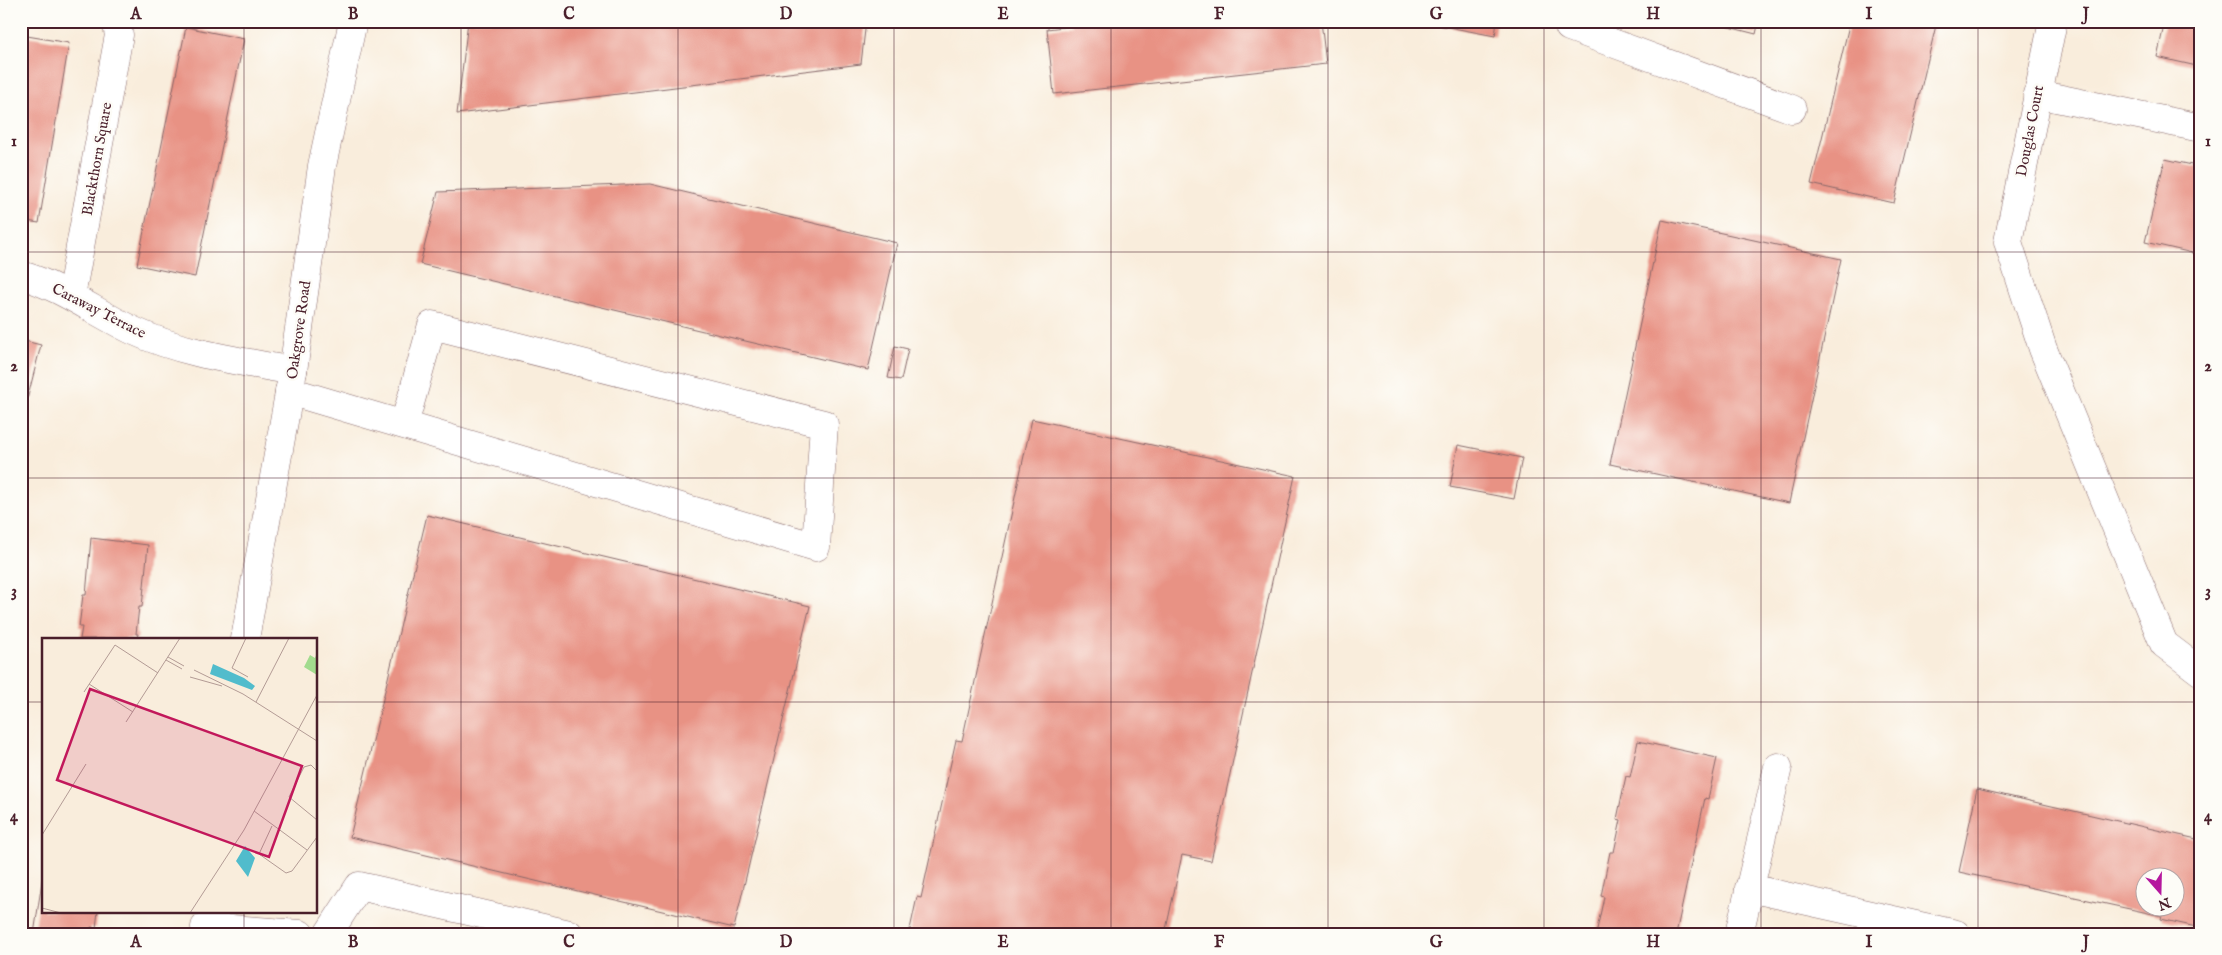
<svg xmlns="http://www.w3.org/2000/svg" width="2222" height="955" font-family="'IM FELL English',serif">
<rect width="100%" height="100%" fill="#fdfcf7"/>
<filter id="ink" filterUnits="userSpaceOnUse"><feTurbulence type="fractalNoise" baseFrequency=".02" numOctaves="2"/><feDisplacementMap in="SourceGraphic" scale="10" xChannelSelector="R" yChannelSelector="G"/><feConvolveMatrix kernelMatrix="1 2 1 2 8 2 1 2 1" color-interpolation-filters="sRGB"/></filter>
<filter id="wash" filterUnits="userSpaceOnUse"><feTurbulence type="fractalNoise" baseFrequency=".0096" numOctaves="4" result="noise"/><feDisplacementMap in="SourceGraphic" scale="20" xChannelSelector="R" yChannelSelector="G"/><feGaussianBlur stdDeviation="1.12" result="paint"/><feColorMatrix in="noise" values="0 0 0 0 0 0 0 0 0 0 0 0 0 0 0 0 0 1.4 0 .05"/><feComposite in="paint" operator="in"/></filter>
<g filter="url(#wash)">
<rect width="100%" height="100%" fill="#f9eddc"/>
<g id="blocks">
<g fill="#e89284" fill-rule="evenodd">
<polygon points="468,21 866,21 861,64 457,114"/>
<polygon points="1071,21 1321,21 1326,64 1054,94 1047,29 1072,26"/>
<polygon points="1417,21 1497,21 1495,36"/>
<polygon points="1705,21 1759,21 1756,34"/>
<polygon points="1850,21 1937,21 1894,203 1811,184"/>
<polygon points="2165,21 2201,21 2201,67 2157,57"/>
<polygon points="186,27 244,39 195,277 137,265"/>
<polygon points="21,35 69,43 39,223 21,220"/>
<polygon points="2165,159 2201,167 2201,255 2145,242"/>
<polygon points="650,184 897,243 868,370 420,264 438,192"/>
<polygon points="1662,220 1841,259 1789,503 1610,464"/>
<polygon points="21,340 41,345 27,400 21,398"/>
<polygon points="895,346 908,349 901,380 888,378"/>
<polygon points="1032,419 1295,476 1211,861 1182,855 1165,934 909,934 917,897 921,898 956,740 962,741"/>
<polygon points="1458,445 1522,458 1514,499 1450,487"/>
<polygon points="427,515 810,606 734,928 350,837"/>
<polygon points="91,538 148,545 142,607 139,607 136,634 138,634 137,639 80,639 82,627 79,627 83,595 86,595"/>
<polygon points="1638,741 1717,758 1708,799 1705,798 1676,934 1596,934 1604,897 1601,896 1610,852 1614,852 1621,820 1617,819 1626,776 1630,777"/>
<path d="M1977,789l224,51v66l-5,21 -35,-8 1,-3 -203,-44zM2144,878h30v30h-30z"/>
<polygon points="43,875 44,911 98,911 96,928 91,927 90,934 34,934"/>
</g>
</g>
</g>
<g filter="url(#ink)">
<use href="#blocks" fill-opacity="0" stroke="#876769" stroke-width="1"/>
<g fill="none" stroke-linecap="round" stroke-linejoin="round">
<defs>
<g id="minor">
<polyline points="2053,21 2008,242 2043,349 2164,644 2201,672"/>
<polyline points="1569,27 1792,109"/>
<polyline points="2037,94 2201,128"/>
<path d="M21,275c41,12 75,38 113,56 50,23 106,30 159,40"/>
<polyline points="71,296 119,35 116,21"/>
<polyline points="289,391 816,547 824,424 432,325 404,425"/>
<polyline points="245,639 293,371 322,166 353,21"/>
<polyline points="1749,888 1956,934"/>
<polyline points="205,927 300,934"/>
<polyline points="328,934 359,886 569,934"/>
<polyline points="1739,934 1778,767"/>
</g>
</defs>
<use href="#minor" stroke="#876769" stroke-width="29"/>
<use href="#minor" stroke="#fff" stroke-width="28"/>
</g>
</g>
<path fill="none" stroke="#4a1f2b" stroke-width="1" stroke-opacity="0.55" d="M244,21v618M461,21v913M678,21v913M894,21v913M1111,21v913M1328,21v913M1544,21v913M1761,21v913M1978,21v913M21,252h2180M21,478h2180M21,702h23M316,702h1885M244,911v23"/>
<g text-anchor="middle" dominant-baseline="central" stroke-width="5" stroke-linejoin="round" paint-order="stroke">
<g font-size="15" fill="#4a1f2b" stroke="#fdfcf7">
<text transform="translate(2030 131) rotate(-79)">Douglas Court</text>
<text transform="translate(97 159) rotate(-80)">Blackthorn Square</text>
<text transform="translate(99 311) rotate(27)">Caraway Terrace</text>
<text transform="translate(299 330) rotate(-82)">Oakgrove Road</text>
</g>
</g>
<g transform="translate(42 638)">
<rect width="275" height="275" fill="#f9eddc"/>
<path d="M275,15v22l-13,-8 6,-12 5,3z" fill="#a2db8e"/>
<path d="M171,26l31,14 11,8 -3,4 -42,-16zM203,208l10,12 -7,19 -12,-16z" fill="#51bccc"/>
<path fill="none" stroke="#b39b95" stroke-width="1" d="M204,0l-14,30 16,9M126,19l16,9M124,22l16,9M152,32l49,24 74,47M148,39l32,9M47,46l44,28M42,54l31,-47 43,28M214,64l33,-64M84,84l54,-84M275,133l-6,-6 -7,2 -15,30 28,23M212,173l53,39M230,188l-13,28 27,19 6,-2 25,-34M0,197l44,-71M0,270l19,5M148,275l54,-83 73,-135"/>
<path fill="#c2185b" fill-opacity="0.15" stroke="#c2185b" stroke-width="2.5" d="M48,51l212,77 -33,91 -212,-77z"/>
<rect width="275" height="275" fill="none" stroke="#4a1f2b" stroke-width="2.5"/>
</g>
<rect width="2222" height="955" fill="none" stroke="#fdfcf7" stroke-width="55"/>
<g transform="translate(2160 892) rotate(160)"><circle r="24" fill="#fdfcf7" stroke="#b5a4a5"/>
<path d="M0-4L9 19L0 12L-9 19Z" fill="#b5179e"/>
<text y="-8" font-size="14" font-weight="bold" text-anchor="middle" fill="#4a1f2b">N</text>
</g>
<rect x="28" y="28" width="2166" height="900" fill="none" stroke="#4a1f2b" stroke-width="2"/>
<g font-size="16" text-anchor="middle" font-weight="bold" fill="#4a1f2b">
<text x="136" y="19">A</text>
<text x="353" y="19">B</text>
<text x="569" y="19">C</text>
<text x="786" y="19">D</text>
<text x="1003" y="19">E</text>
<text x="1219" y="19">F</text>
<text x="1436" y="19">G</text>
<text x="1653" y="19">H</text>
<text x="1869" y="19">I</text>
<text x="2086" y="19">J</text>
<text x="14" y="146">1</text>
<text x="2208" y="146">1</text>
<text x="14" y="371">2</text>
<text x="2208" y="371">2</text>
<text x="14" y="596">3</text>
<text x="2208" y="596">3</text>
<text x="14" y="821">4</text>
<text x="2208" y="821">4</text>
<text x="136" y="947">A</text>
<text x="353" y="947">B</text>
<text x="569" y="947">C</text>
<text x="786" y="947">D</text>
<text x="1003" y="947">E</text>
<text x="1219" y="947">F</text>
<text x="1436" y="947">G</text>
<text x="1653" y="947">H</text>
<text x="1869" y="947">I</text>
<text x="2086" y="947">J</text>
</g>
</svg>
